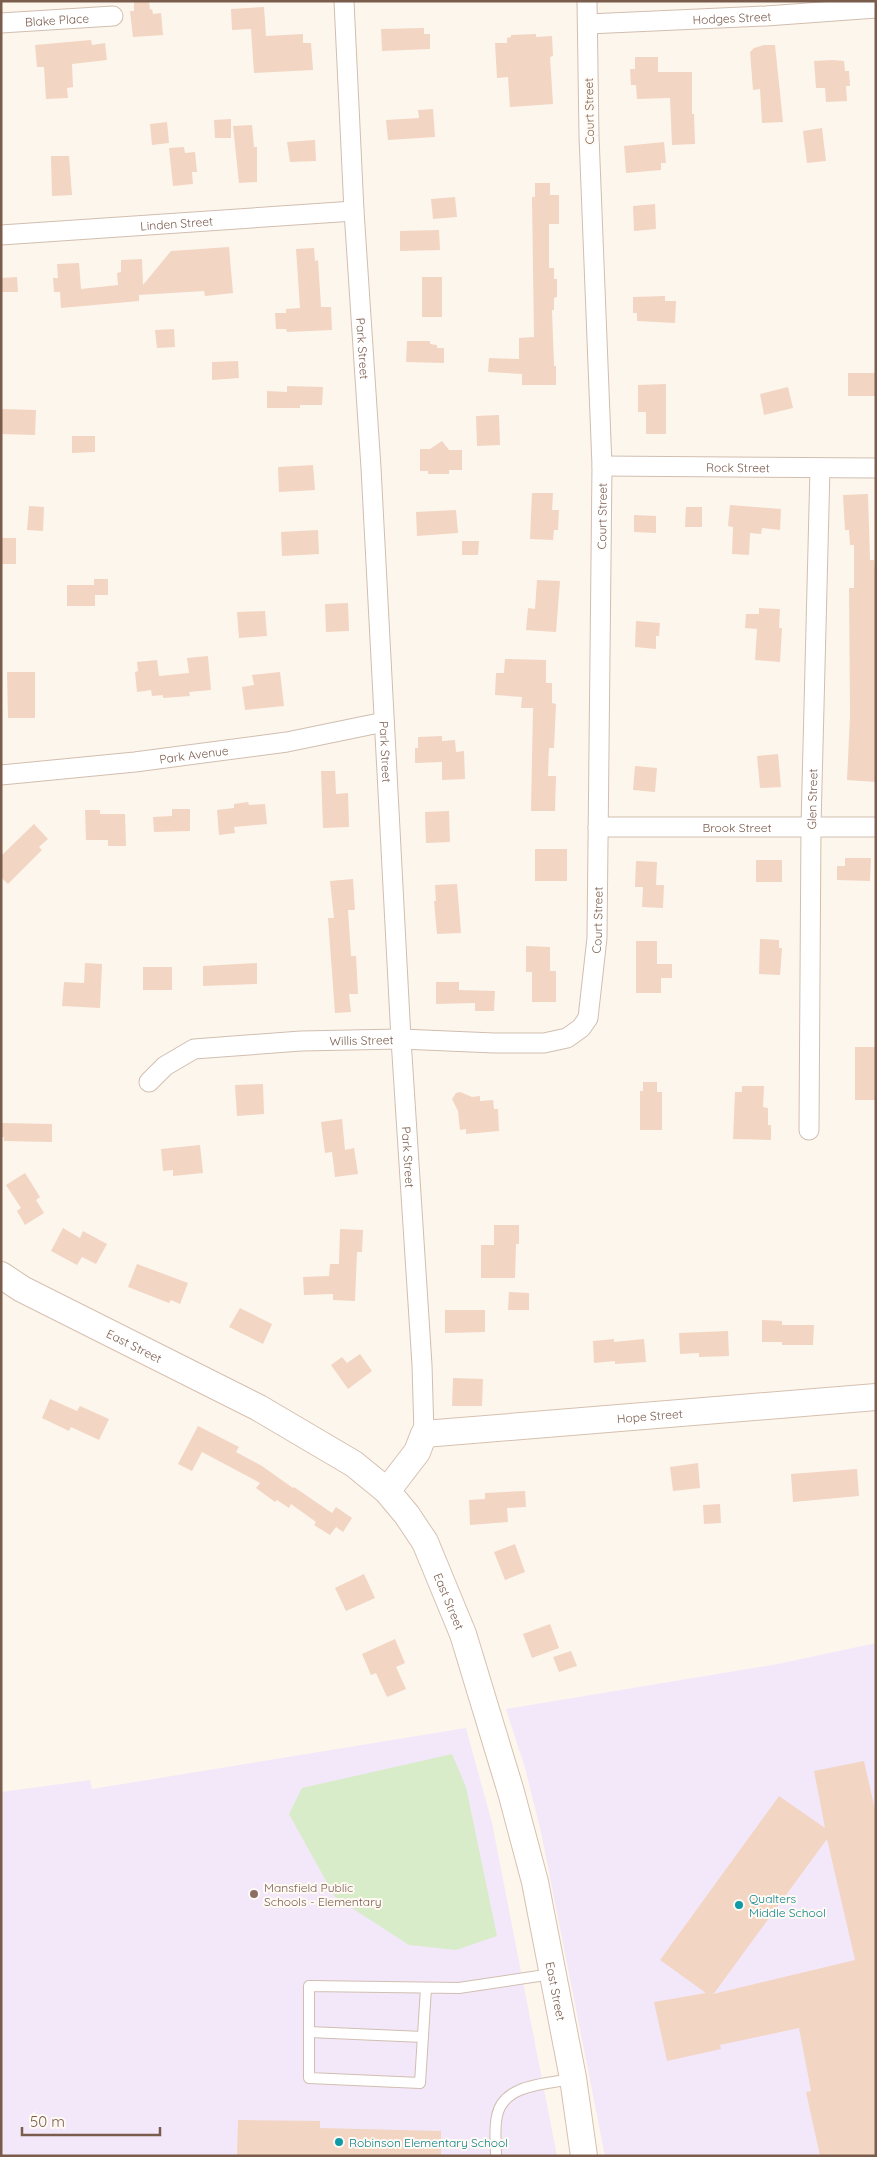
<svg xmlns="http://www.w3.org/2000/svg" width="877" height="2157" font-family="Quicksand,sans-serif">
<rect width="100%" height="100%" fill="#fdf6ec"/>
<g fill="#f3e8fa">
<polygon points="876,1643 876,2156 605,2156 541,1832 525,1768 506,1709 778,1664"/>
<polygon points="466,1728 492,1823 557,2156 1,2156 1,1792 90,1780 92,1789"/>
</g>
<polygon fill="#d8ecc9" points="452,1754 466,1787 497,1936 456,1950 409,1945 335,1897 289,1814 302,1788"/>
<g fill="#f3d5c3" fill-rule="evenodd">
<polygon points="134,1 149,1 150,10 152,9 153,14 161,13 163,35 133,37 130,11 134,11"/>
<polygon points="264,7 266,36 303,34 303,43 311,43 313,70 254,73 251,29 232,30 231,9"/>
<polygon points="424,28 424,34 430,34 430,49 382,51 381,29"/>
<polygon points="536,34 536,37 552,36 553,56 550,57 553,104 510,107 508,77 497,78 495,43 507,43 507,38 511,37 511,35"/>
<polygon points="91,40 92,45 105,43 107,60 72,64 73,87 67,88 68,98 46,99 44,67 37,67 35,45"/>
<polygon points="764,45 775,45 783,122 762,123 760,89 753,90 750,52 754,48"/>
<polygon points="635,57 658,57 658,72 692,72 692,114 694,114 695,144 672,145 670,98 637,99 636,85 631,85 630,69 635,69"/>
<polygon points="832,60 844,61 845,71 849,71 850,86 846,86 847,101 826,102 825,88 816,88 814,61"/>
<polygon points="433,109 435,137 388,140 386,120 419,118 418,110"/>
<polygon points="231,119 231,138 215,138 214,120"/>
<polygon points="167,122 169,143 152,145 150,124"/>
<polygon points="252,125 254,147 257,147 257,182 239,183 233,126"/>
<polygon points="822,128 826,161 807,163 803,131"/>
<polygon points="315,140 316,161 290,162 287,142"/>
<polygon points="664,142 666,163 661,163 661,170 626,173 624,146"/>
<polygon points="184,147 185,153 195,152 197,172 192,172 193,184 173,186 169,148"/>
<polygon points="51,156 69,156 72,195 52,196"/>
<polygon points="535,183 550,183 550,195 559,195 559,224 549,224 549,268 554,268 554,279 557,279 557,297 554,298 554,310 552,310 554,366 556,366 556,385 522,385 522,374 488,372 489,358 519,359 519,338 534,337 532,197 535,197"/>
<polygon points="455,197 457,217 433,219 431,199"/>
<polygon points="655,204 656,229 634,231 633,206"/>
<polygon points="439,230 440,250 400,251 400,231"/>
<polygon points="229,247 233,293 205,296 204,291 139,295 139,301 61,308 60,292 54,292 53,278 58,278 57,264 79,263 81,289 118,285 117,273 121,272 121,260 142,259 143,285 171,251"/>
<polygon points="314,248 315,261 318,260 321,307 331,307 332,330 287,332 286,329 276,329 275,313 286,313 286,309 300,308 296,249"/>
<polygon points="17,277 18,292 1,292 1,278"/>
<rect x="422" y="277" width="20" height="40"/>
<polygon points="665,296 665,301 676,301 675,323 637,321 637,313 633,313 633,297"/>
<polygon points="174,329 175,347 157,348 155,330"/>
<polygon points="407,341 430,341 430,344 437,345 437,348 444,348 444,363 406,362"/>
<polygon points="238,361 239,378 212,380 212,362"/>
<rect x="848" y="373" width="28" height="23"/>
<polygon points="666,384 666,434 646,434 646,412 638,412 638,385"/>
<polygon points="287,386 323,387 322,405 300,405 300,408 267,408 267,391 287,392"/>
<polygon points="788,387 793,408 764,415 760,394"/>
<polygon points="1,409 36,410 35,435 1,434"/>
<polygon points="499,415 500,445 477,446 476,416"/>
<polygon points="72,436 95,436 95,452 72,453"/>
<polygon points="442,441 449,450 462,450 462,470 449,470 449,474 428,474 428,471 420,471 420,449 430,449"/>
<polygon points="313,465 315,490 279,492 278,467"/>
<polygon points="532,493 553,493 552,510 559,510 558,530 554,530 553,540 530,539"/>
<polygon points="868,494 870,560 874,560 876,588 876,782 847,780 850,716 849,588 854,588 854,545 850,545 849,530 845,530 843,495"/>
<polygon points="730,505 781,509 780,530 762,528 761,534 750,533 749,555 732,554 733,527 728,526"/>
<polygon points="29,506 44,507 43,531 27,530"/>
<polygon points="686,507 702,507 702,527 685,527"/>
<polygon points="456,510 458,533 417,536 416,512"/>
<polygon points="634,515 656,516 656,533 634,532"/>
<polygon points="318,530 319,554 282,556 281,532"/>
<rect x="1" y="538" width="15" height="26"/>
<polygon points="462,541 479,541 478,555 462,555"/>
<polygon points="94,579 108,579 108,595 95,595 95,606 67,606 67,585 94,585"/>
<polygon points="537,580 560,581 556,632 526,630 528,608 535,609"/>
<polygon points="348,603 349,631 326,632 325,604"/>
<polygon points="759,608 780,609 779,628 782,628 780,662 755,660 757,629 745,628 746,614 759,614"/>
<polygon points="265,611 267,636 239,638 237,612"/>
<polygon points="636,621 660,623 659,636 656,636 656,649 635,647"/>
<polygon points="208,656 211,690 189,692 190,696 163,698 163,695 152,696 151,690 137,692 135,672 138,671 137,662 157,660 159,676 189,673 187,658"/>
<polygon points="505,659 546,660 546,683 552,683 552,703 556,704 554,748 549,748 548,776 556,776 555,811 531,811 533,708 521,708 522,697 495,695 496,673 504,673"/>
<polygon points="7,672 35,672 35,718 8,718"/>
<polygon points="280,672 284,706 245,710 242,687 254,685 252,675"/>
<polygon points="442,736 442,741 455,740 456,752 464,751 465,779 442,780 442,762 415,763 415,748 418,748 418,737"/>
<polygon points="778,754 781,787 760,788 757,756"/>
<polygon points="635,766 657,768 655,792 633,790"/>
<polygon points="321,771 335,771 336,794 348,793 349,827 323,828"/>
<polygon points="248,802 249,805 265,804 267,824 234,827 235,833 219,835 217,810 234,808 234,804"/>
<polygon points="172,809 190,809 190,831 154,832 153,817 172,816"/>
<polygon points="85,810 100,810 100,814 125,814 126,846 108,846 108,840 86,840"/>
<polygon points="449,811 450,842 426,843 425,812"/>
<polygon points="34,824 48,839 39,847 42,850 8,884 1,877 1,856"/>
<rect x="535" y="849" width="32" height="32"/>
<polygon points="845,858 871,858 870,881 837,880 837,866 845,866"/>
<rect x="756" y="860" width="26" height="22"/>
<polygon points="636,861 657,862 656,885 664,885 663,908 642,907 643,887 635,887"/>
<polygon points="353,879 355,910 348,910 351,956 356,956 358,994 349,994 351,1012 335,1013 328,918 334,918 330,881"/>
<polygon points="457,884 461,933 437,934 434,901 436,901 435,885"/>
<polygon points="760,939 779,940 779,948 782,948 780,975 759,974"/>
<polygon points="636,941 657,941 657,964 672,964 672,978 661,978 661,993 636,993"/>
<polygon points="526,946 550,947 550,971 556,971 556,1002 532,1002 532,972 526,972"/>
<polygon points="85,963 102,964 100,1008 62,1006 64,982 84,983"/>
<polygon points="257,963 257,984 203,986 203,966"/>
<rect x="143" y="967" width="29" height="23"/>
<polygon points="436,982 459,982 459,990 495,991 494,1011 475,1011 475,1003 436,1004"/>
<rect x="855" y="1047" width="21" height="53"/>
<polygon points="643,1082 657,1082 657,1092 662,1092 662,1130 640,1130 640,1091 643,1091"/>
<polygon points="263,1084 264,1114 237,1116 235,1085"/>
<polygon points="742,1086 764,1086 763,1107 768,1108 768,1125 771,1125 771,1140 733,1139 735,1092 742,1092"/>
<polygon points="460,1092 472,1097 480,1096 480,1101 493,1100 494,1109 498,1109 499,1131 466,1134 466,1129 460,1130 458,1111 452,1099 456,1093"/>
<polygon points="342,1119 345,1150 354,1148 358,1174 335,1177 332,1152 325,1153 321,1122"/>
<polygon points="1,1123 52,1124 52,1142 4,1141 4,1137 1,1137"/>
<polygon points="200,1145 203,1173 173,1176 173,1170 163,1171 161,1149"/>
<polygon points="25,1173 40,1197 36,1200 44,1213 25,1225 17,1211 21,1208 6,1185"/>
<polygon points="494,1225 519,1225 519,1244 516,1244 515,1278 481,1278 481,1245 494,1245"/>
<polygon points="63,1228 80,1238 83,1231 107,1244 96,1264 82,1257 77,1265 51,1251"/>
<polygon points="340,1229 363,1230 362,1252 357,1252 355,1301 333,1300 333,1294 304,1295 303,1277 329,1276 330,1264 339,1264"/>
<polygon points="137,1264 188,1283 180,1304 171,1300 169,1303 128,1287"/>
<polygon points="509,1292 529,1293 529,1310 508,1310"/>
<polygon points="240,1308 272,1324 263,1344 229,1327"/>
<polygon points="445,1310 485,1310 485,1332 445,1333"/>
<polygon points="762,1320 782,1321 782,1325 814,1325 813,1345 782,1345 782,1342 762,1342"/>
<polygon points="728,1331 729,1356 699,1357 699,1353 680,1354 679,1333"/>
<polygon points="614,1339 614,1342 644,1339 646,1362 615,1364 615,1361 594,1363 593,1341"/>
<polygon points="360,1354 372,1371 348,1389 331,1365 342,1357 347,1363"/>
<polygon points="453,1378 483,1379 482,1406 452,1406"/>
<polygon points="50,1399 77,1411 80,1406 109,1419 99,1440 71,1427 69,1431 42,1418"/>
<polygon points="198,1426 239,1447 236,1452 262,1466 293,1488 294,1487 332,1513 336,1507 352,1518 343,1532 336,1527 330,1535 314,1525 316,1522 291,1504 289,1508 277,1500 275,1502 256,1488 260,1483 202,1452 192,1471 178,1464"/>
<polygon points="698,1463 700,1488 673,1491 670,1467"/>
<polygon points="857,1469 859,1496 793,1502 791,1474"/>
<polygon points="525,1491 526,1507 507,1508 508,1522 470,1525 469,1500 485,1499 485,1493"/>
<polygon points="720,1504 721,1523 704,1524 703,1505"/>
<polygon points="515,1544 525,1572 505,1580 494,1552"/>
<polygon points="364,1574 375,1598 346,1611 335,1588"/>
<polygon points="550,1624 559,1648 532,1658 523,1634"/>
<polygon points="395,1639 405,1663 396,1667 406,1689 387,1697 376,1673 371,1675 362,1654"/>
<polygon points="571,1651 577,1666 559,1672 553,1657"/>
<path d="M864,1761l12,53v342h-56l-14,-64 5,-1 -12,-63 -79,17 1,4 -54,12 -13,-59 52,-9 -46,-33 119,-164 46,32 -11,-57zM827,1839l28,121 -142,34 2,-2z"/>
<polygon points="238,2120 320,2121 320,2128 441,2131 441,2156 237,2156"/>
</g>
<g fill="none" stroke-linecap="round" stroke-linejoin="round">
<defs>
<g id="lane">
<polyline points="426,1988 420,2083 309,2078 309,1986 459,1988 552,1974"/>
<polyline points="309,2032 423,2037"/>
<path d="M496,2156c0,-13 -2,-27 1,-40 6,-32 49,-32 75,-37"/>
</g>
<g id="street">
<path id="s1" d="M344,1l10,210 17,257 30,571 21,326 2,69"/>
<path id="s2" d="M1,23l112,-7"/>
<path id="s3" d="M588,24l178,-8 110,-8"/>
<path id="s4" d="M1,235l353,-24"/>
<path id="s5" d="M602,466l274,2"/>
<path id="s6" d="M1,775l134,-13 152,-20 97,-20"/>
<path id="s7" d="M598,827h278"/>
<path id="s8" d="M149,1082l16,-16 29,-17 107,-8 100,-2 93,4h50l23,-5 14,-10 7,-10 9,-80 5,-472 -13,-330 -2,-135"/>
<path id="s9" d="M809,1130l2,-304 9,-358"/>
</g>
<g id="secondary">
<path id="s10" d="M1,1275l21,14 237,119 95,56 33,27 20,24 18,27 38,92 48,158 24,90 38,196 11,78"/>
<path id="s11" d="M387,1491l30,-39 7,-18 452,-37"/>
</g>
</defs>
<use href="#lane" stroke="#d1beb0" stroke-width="12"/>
<use href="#street" stroke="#d1beb0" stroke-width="21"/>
<use href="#secondary" stroke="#d6c0b0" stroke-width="28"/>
<use href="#lane" stroke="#fff" stroke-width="10"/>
<use href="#street" stroke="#fff" stroke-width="19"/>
<use href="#secondary" stroke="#fff" stroke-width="26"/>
</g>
<circle fill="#8d6e63" stroke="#fffaf3" stroke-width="2" cx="254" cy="1894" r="5"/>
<g fill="#0f9aa8" stroke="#fffaf3" stroke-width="2">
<circle cx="739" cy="1905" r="5"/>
<circle cx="339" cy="2142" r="5"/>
</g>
<g text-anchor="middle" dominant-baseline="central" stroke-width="4" stroke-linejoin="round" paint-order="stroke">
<g font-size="12" fill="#7a5c4d" stroke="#fffaf3">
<text stroke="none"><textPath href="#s3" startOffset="144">Hodges Street</textPath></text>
<text stroke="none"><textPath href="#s2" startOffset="56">Blake Place</textPath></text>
<text transform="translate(589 111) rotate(-91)">Court Street</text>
<text stroke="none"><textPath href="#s4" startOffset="176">Linden Street</textPath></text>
<text stroke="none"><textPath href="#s1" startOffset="348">Park Street</textPath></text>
<text stroke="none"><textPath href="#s5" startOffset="136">Rock Street</textPath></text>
<text stroke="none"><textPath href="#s8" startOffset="962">Court Street</textPath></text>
<text stroke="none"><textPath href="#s1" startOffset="752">Park Street</textPath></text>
<text stroke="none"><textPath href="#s6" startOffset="194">Park Avenue</textPath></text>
<text stroke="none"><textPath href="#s9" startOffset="331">Glen Street</textPath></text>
<text stroke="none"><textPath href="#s7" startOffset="139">Brook Street</textPath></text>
<text stroke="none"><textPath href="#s8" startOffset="558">Court Street</textPath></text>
<text stroke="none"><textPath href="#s8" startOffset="224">Willis Street</textPath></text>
<text stroke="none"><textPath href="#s1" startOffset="1158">Park Street</textPath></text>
<text stroke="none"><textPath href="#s10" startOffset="151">East Street</textPath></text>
<text stroke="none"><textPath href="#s11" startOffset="295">Hope Street</textPath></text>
<text stroke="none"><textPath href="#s10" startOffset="571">East Street</textPath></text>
<text stroke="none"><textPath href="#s10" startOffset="976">East Street</textPath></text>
</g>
<g font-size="12" fill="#785e54" stroke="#fffaf3" text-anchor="start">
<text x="264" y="1887">Mansfield Public<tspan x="264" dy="14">Schools - Elementary</tspan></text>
</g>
<g font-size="12" fill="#0d838f" stroke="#fffaf3" text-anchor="start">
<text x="749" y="1898">Qualters<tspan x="749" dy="14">Middle School</tspan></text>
<text x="349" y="2142">Robinson Elementary School</text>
</g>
</g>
<rect width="877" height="2157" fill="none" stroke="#7a5c4d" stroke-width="5"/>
<path d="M22 2127v8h138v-8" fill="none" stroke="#7a5c4d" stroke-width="2.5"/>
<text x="30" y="2127" font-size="15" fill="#7a5c4d" stroke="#fffaf3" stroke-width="4" paint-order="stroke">50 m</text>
</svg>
